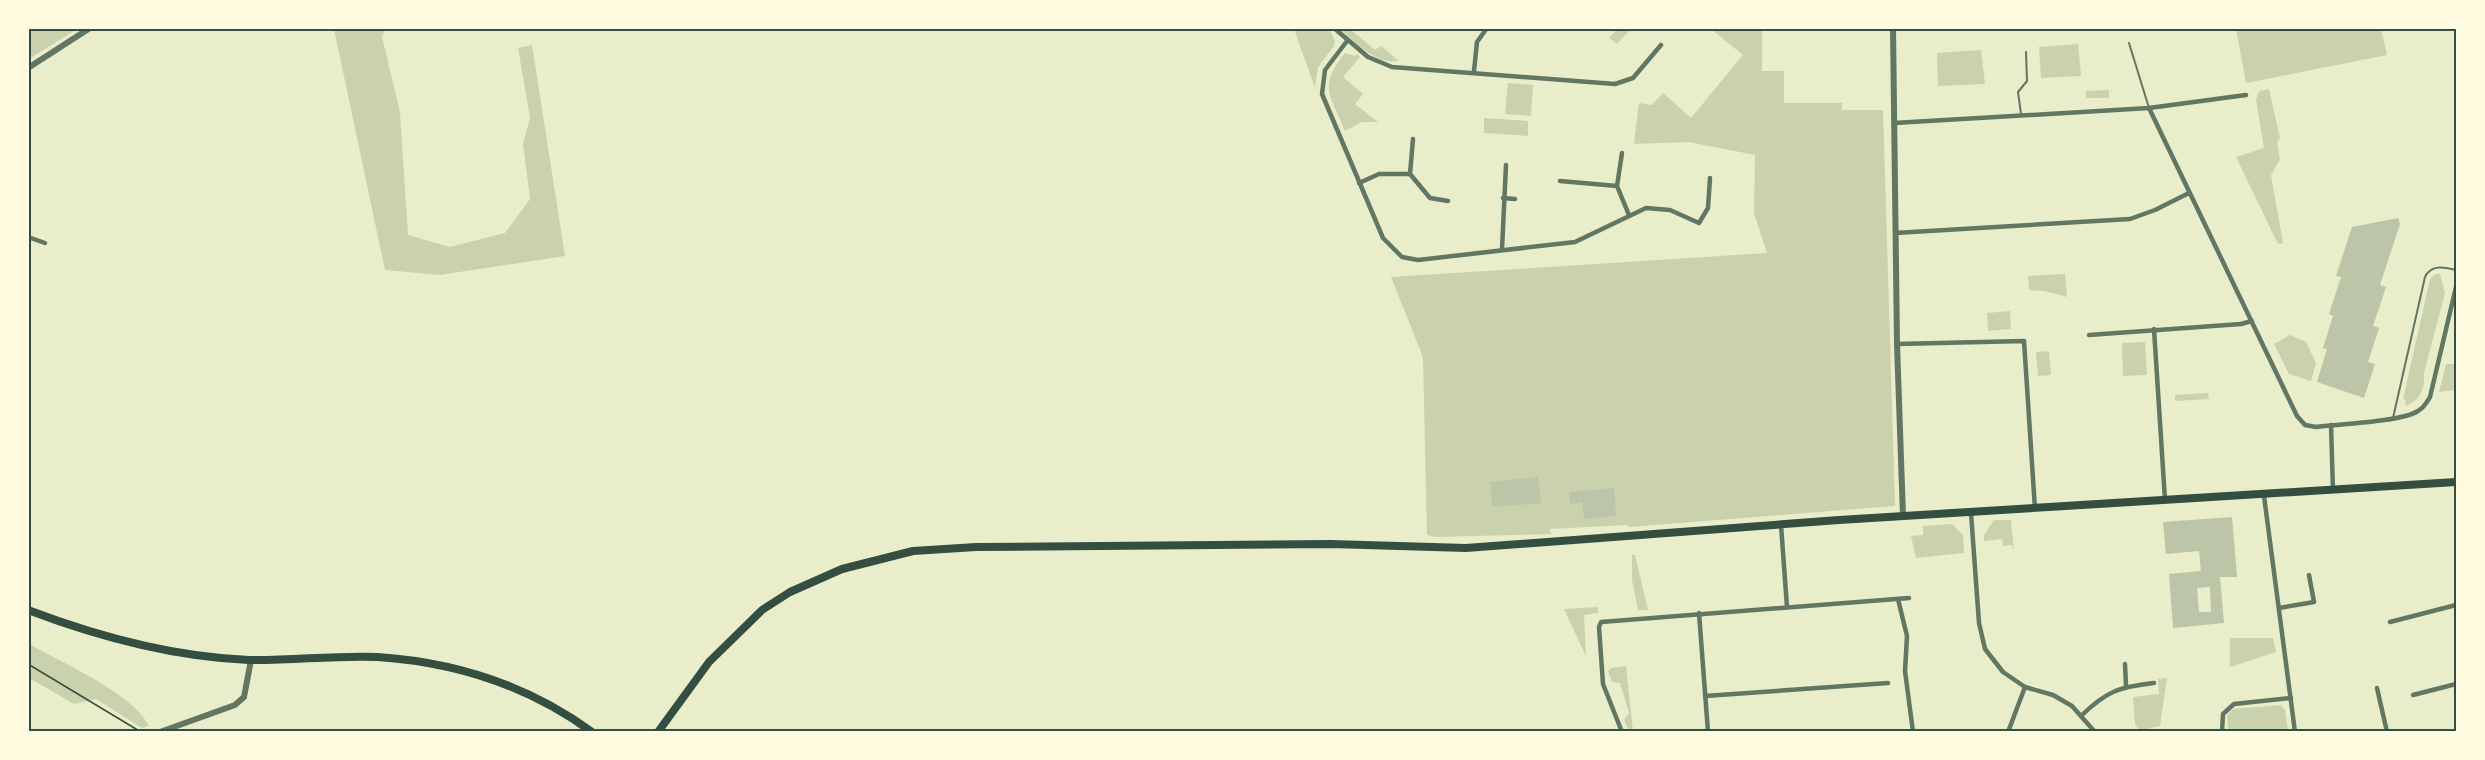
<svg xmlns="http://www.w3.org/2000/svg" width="2485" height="760" font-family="Inter,sans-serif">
<rect width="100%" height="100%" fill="#e9edc9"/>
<g fill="#cad2ad">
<polygon points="1618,28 1631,29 1617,44 1609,38"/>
<polygon points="31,29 31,28 77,29 29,59 29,30"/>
<polygon points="334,29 385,29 382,37 400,112 408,235 450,247 505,233 530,199 523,144 530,118 518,48 532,45 565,256 440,275 385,270"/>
<polygon points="1294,29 1329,29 1335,41 1334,46 1318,67 1315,88"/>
<path d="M1340,29h10l25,21 6,-4 18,15c-23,4 -43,-18 -59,-32z"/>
<polygon points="1711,29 1762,29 1762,71 1784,71 1784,103 1842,103 1842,110 1883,110 1895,506 1630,527 1627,525 1549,529 1552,534 1435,537 1427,535 1423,357 1391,277 1767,253 1754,213 1755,155 1689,142 1634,144 1639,103 1652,105 1663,93 1691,118 1743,55"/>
<polygon points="2236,29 2381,29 2387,55 2246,83"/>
<polygon points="2078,44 2081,76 2041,78 2039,47"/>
<polygon points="1981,50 1985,84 1938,86 1937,53"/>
<path d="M1345,53l10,3 2,-2 3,3 -17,20 20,17 -8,10 23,18h-16l-17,9c-15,-37 -27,-44 0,-78z"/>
<polygon points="1508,83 1533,85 1531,116 1505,114"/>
<polygon points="2269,89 2280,138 2277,142 2280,159 2271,175 2283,243 2278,244 2236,157 2264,148 2256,100 2259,91"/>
<polygon points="2109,90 2109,98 2086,98 2086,91"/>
<polygon points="1484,118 1528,121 1528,136 1484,133"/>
<polygon points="2065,274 2067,297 2045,291 2029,290 2028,276"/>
<path d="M2435,274h5l5,19 -21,80c1,15 -4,29 -19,33l1,-6 -3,-1 27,-120z"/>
<polygon points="2010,311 2011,329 1988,331 1987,313"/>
<polygon points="2290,335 2306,342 2316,363 2311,381 2289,374 2274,344"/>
<polygon points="2145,342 2147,375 2123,376 2122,343"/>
<polygon points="2049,351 2051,375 2038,376 2036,352"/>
<polygon points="2446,364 2456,364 2456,390 2439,392"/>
<polygon points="2208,393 2209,399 2175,401 2175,395"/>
<polygon points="1994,520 2011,520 2014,552 2012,545 2003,546 2002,539 1984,541 1984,535"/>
<polygon points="1952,524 1963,535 1964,553 1916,558 1911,536 1923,535 1923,526"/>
<polygon points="1632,555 1635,555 1648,610 1638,610 1632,580"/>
<polygon points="1598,607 1598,613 1584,615 1586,656 1564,609"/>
<polygon points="2230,638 2273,638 2276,652 2230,667"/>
<path d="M29,644c32,18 105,50 120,82l-7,2 -46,-29 -22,5 -45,-26z"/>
<polygon points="1626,666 1633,731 1629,731 1624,720 1629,713 1620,683 1612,682 1608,671 1611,668"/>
<polygon points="2167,678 2160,726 2149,728 2149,731 2140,731 2135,724 2133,697 2159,694 2158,679"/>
<polygon points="2281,705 2285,710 2288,731 2228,731 2227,716 2233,709"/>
</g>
<g fill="#bcc5a7" fill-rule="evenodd">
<polygon points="2398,218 2400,224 2380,285 2386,287 2373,326 2379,328 2368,362 2375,364 2364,398 2317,382 2327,349 2323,348 2333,316 2329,314 2341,277 2336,276 2352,227"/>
<polygon points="1538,477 1541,503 1492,507 1490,482"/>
<polygon points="1614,488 1616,516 1584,519 1582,502 1570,504 1569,492"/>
<path d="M2232,517l5,60h-17l4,46 -51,5 -4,-54 32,-3 -2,-20 -33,3 -3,-32zM2210,587l1,25h-12l-2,-24z"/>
</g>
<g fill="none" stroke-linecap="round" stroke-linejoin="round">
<polyline stroke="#344e41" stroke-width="1.5" points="28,664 141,732"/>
<g stroke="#617663" stroke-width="2">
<polyline points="2129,43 2149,108"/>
<polyline points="2021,114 2018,92 2027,81 2026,52"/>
<path d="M2393,418l32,-141c6,-13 20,-10 31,-7"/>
</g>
<g stroke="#617663" stroke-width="4.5">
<polyline points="1334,28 1368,57 1392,67 1615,84 1633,78 1661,45"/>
<polyline points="1347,41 1325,70 1322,94 1383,238 1402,257 1418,260 1575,242 1646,208 1670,210 1699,223 1708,208 1710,178"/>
<polyline points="1474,71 1477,42 1487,28"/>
<path d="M2149,108l148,308 8,9 11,2c23,-3 85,-5 102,-16 6,-3 9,-9 12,-14l26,-110"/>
<polyline points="1894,123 2149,108 2246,95"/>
<polyline points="1413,139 1410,174 1430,198 1448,201"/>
<polyline points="1622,153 1617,186 1629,215"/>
<polyline points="1560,181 1617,186"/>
<polyline points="1359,183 1379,174 1410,174"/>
<polyline points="1503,198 1515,199"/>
<polyline points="1895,233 2130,219 2155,210 2189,193"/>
<polyline points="28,237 45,243"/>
<polyline points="1502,249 1506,165"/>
<polyline points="2154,329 2165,500"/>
<polyline points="2089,335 2241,324 2252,321"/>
<polyline points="1897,344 2024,341 2035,509"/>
<polyline points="2331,425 2333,491"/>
<polyline points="2264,496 2295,732"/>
<polyline points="1971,513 1979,623 1985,649 2003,672 2025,687 2053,695 2072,706 2095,732"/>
<polyline points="1781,525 1787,607"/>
<polyline points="1898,599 1907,636 1905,671 1913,732"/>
<polyline points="2279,608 2314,602 2309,575"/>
<polyline points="1699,613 1708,732"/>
<polyline points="2390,622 2456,605"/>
<polyline points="2125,664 2126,686"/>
<polyline points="2377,688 2387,732"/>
<polyline points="2413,695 2456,684"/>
<polyline points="1705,696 1888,683"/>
<path d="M2082,715c25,-24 37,-28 72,-32"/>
<polyline points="1622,732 1603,684 1599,627 1601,622 1909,598"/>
<polyline points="2008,732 2025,687"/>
<polyline points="2222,732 2223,714 2234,704 2291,698"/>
</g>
<g stroke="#617663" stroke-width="6">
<polyline points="1893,28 1897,344 1903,516"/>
<polyline points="28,68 90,28"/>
<polyline points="160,732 235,705 244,697 251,660"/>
</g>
<g stroke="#344e41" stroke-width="8">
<path d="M28,610c71,27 146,47 221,50 43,1 85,-5 128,-3 78,5 152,29 215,75"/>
<polyline points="658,732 709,662 762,610 790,592 842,569 913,551 976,547 1331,544 1466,548 1839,520 2456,482"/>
</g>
</g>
<rect width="2485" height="760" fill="none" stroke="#fefae0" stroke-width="60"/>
<rect x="30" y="30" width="2425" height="700" fill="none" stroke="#344e41" stroke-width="2"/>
</svg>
